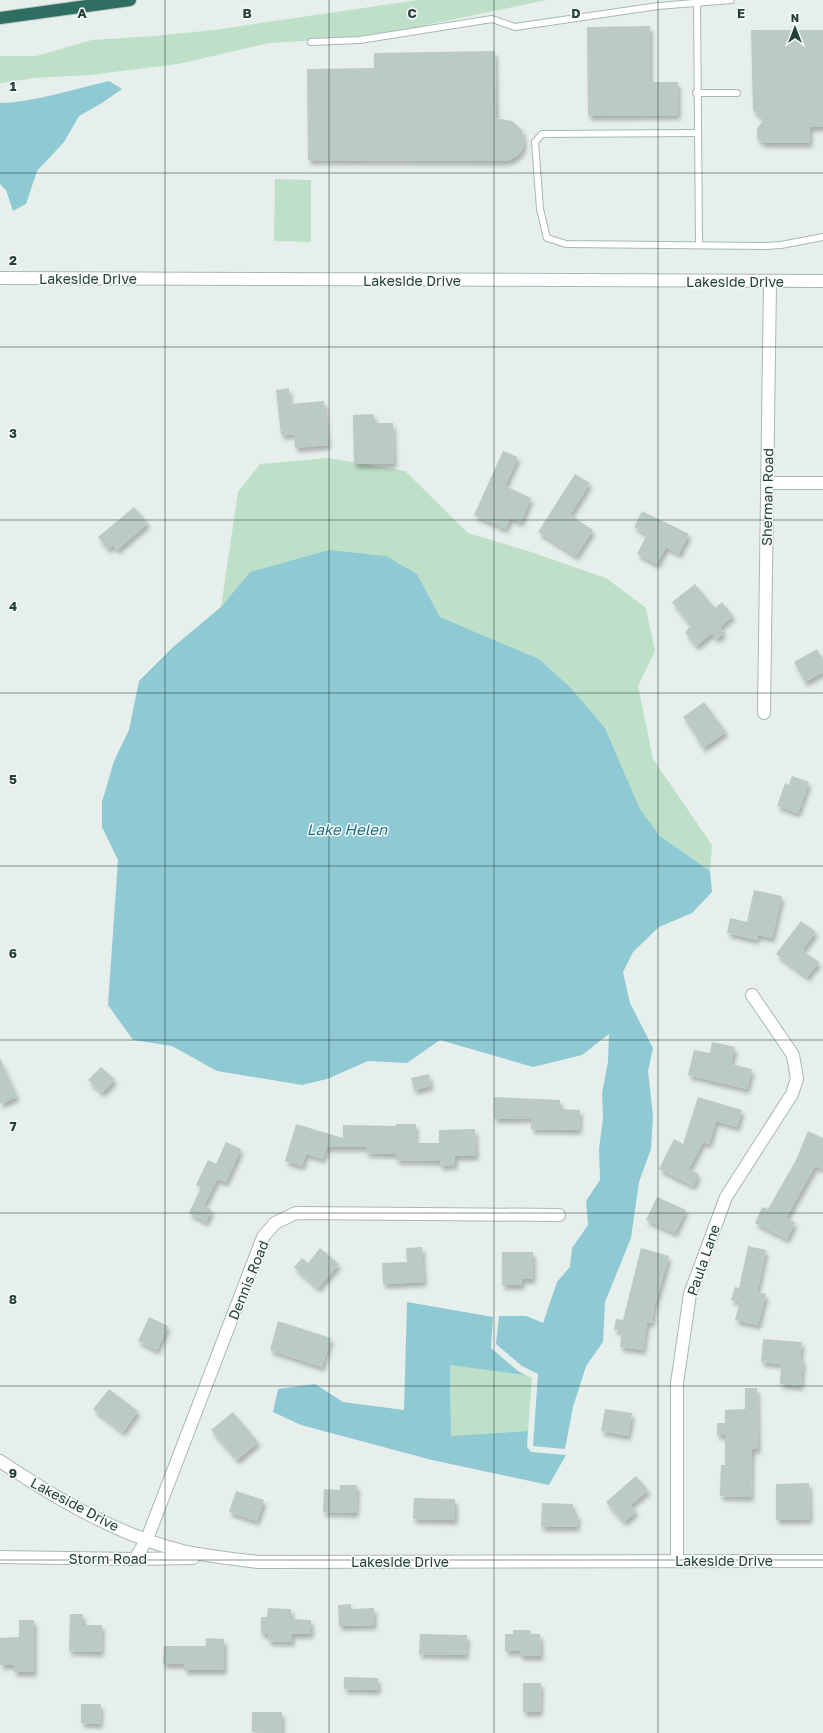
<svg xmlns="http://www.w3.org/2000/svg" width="823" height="1733" font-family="'Golos Text',sans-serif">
<defs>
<filter id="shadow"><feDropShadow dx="2.5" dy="4.5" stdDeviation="2" flood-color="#0004"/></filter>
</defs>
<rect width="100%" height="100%" fill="#e6efeb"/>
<g fill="#bfe0c8">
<polygon points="418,0 547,0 368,37 269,43 178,64 90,75 35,78 0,83 0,56 36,56 92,40 154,36 214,30"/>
<polygon points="275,179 311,180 311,242 274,241"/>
<polygon points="328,458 405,471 468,533 528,551 606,578 646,608 655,651 638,686 653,759 712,845 710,871 660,836 640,809 605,728 570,687 539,659 440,617 417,574 221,607 238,492 260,464"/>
<polygon points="450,1364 526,1375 532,1378 528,1431 451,1437"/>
</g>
<g fill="#8ec9d4">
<path d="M109,81l13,8 -20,14 -23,13 -15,26 -27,29 -11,33 -13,7 -7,-21 -6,-6v-81c32,0 77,-15 109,-22z"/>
<polygon points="329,550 386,556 417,574 440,617 539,659 570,687 605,728 640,809 660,836 710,871 712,892 692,913 659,927 633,952 623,972 630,1003 653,1048 648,1071 653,1116 651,1149 639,1182 631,1238 605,1302 603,1342 586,1366 573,1407 565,1449 533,1446 538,1374 522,1366 496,1344 499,1316 526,1316 543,1323 557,1282 570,1267 572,1248 588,1225 586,1201 600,1180 599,1149 603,1118 602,1093 608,1062 609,1034 582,1055 533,1067 440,1040 407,1063 368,1061 327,1079 302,1085 217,1071 172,1046 133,1040 108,1005 118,860 102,827 102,802 114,761 129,730 139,681 172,648 221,607 250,572"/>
<polygon points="407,1302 493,1317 491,1348 518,1371 526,1375 450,1365 451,1436 528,1431 527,1447 531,1452 566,1455 549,1485 432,1460 301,1425 273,1412 278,1389 315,1384 343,1402 404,1410"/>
</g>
<g fill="#bbcac4" filter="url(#shadow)">
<polygon points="650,26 650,82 678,82 678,115 588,116 587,27"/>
<polygon points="751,30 823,30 823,127 810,127 810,143 763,143 757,138 757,128 764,120 753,110"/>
<polygon points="495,51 496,118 512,121 522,130 524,143 522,150 517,156 507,161 308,160 307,69 374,68 374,53"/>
<polygon points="289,388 290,404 324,401 328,445 295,448 294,434 281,435 276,390"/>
<polygon points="374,414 374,423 393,423 394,464 354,464 353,415"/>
<polygon points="503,451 518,457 505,486 531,498 521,522 510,518 506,529 474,515"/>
<polygon points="575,474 590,483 570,515 593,530 576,556 538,532"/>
<polygon points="134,507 148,523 117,550 113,545 108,549 98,537"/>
<polygon points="642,511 689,534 679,554 666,547 657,564 637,554 647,534 634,527"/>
<polygon points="695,584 715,608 722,602 733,616 720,627 724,633 716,639 712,633 696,646 685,632 691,626 672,602"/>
<polygon points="817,649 823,660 823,672 805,682 794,662"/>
<polygon points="704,702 726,732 703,748 696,737 697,736 683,717"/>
<polygon points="792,776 809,782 798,813 777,806 785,783 789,785"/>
<polygon points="754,890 782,896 772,938 758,935 757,940 727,933 730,918 747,922"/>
<polygon points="801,921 816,932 802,950 819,962 807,977 776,954"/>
<polygon points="712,1042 735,1047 731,1064 752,1069 747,1089 688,1075 694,1050 710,1053"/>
<polygon points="0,1058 17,1097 0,1104"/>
<polygon points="101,1067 115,1080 102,1093 88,1080"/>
<polygon points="429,1074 431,1086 414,1090 411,1078"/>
<polygon points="494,1097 560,1100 560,1109 580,1110 579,1130 531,1129 531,1118 494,1119"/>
<polygon points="698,1097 742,1110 737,1127 716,1121 709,1144 703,1142 689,1169 699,1174 693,1186 659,1169 674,1139 683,1144"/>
<polygon points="296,1124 343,1138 343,1125 396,1126 396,1124 416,1124 415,1143 439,1143 439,1130 475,1129 476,1156 455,1156 455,1165 440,1166 440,1161 396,1160 396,1154 366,1153 366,1147 327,1147 323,1159 306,1154 302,1166 285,1161"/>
<polygon points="808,1131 823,1138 823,1169 815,1166 786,1218 795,1222 787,1239 755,1223 762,1207 768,1209 796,1160"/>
<polygon points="226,1142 241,1149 226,1182 217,1179 204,1206 212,1210 206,1222 189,1213 201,1187 196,1185 208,1160 216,1164"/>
<polygon points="657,1197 686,1210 675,1233 646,1220"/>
<polygon points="748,1246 766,1250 757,1292 766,1294 758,1325 735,1320 740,1302 731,1300 735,1287 739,1288"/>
<polygon points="422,1247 424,1282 383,1284 382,1263 407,1262 406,1248"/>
<polygon points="320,1248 339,1264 318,1288 294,1267 302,1258 308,1263"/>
<polygon points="641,1248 669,1256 654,1308 652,1323 647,1322 643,1350 620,1347 622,1331 614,1330 616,1319 623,1320"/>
<polygon points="502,1252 533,1252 533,1279 522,1279 522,1285 502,1285"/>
<polygon points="149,1317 168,1326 157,1350 138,1341"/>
<polygon points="278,1321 331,1338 322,1367 270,1350"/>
<polygon points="763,1339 802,1342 800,1359 803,1359 801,1386 780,1384 781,1364 761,1362"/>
<polygon points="745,1388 757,1388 758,1449 752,1449 751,1497 720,1496 721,1465 725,1465 725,1435 717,1435 717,1423 725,1423 725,1410 745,1409"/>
<polygon points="109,1389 138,1411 123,1432 93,1409"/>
<polygon points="605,1409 632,1413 628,1436 601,1431"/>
<polygon points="233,1412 258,1442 237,1460 211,1430"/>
<polygon points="636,1476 648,1490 631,1505 636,1512 624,1522 606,1502"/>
<polygon points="809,1483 810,1519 776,1520 776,1484"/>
<polygon points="340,1485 357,1485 356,1513 323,1512 324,1489 340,1490"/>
<polygon points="236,1491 264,1500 257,1521 229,1512"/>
<polygon points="414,1498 455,1499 455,1520 413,1519"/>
<polygon points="542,1503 573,1504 573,1513 578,1514 577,1527 541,1527"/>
<polygon points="351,1604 351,1609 374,1608 374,1625 339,1626 338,1605"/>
<polygon points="268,1608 291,1609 291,1619 311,1620 311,1634 292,1634 292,1642 268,1641 268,1634 261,1634 261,1617 267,1617"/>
<polygon points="70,1614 83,1614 83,1625 102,1625 101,1652 69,1651"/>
<polygon points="19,1620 34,1620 34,1672 14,1672 14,1665 0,1665 0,1638 19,1637"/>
<polygon points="513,1630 530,1630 530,1634 540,1634 541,1656 520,1656 520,1651 505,1651 505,1634 513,1634"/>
<polygon points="420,1634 467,1635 466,1655 419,1654"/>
<polygon points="206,1638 224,1639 224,1670 184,1670 184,1664 163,1664 164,1646 206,1646"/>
<polygon points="344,1677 378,1678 378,1690 344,1689"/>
<polygon points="523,1683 541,1683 540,1712 523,1712"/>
<polygon points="81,1704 101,1704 100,1724 81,1723"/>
<polygon points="252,1712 282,1712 282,1733 252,1732"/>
</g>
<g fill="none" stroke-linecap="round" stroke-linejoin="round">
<defs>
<g id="service">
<polyline points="697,2 699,245"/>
<polyline points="311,42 360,40 492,19 515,27 658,6 731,0"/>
<polyline points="696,93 737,93"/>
<polyline points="697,133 542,134 535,142 540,209 547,238 566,244 766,246 781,245 823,237"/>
</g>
<g id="minor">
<polyline points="0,278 823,281"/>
<polyline points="767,483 823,483"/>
<polyline points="764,713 770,281"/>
<path d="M0,1461c54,36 119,75 183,90 24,5 50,8 75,11l565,-1"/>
<polyline points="0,1557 135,1559 193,1558"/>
<polyline points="135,1559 147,1539 263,1237 275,1223 296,1213 559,1215"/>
<polyline points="677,1560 677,1383 690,1294 726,1197 792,1094 797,1079 793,1055 752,995"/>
</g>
<polyline id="motorway" points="0,18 130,0"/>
</defs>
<use href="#service" stroke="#a8b8b2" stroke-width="8"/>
<use href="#minor" stroke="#a8b8b2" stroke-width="14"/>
<use href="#motorway" stroke="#c2cac8" stroke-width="14"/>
<use href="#service" stroke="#fff" stroke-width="6"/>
<use href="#minor" stroke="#fff" stroke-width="12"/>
<use href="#motorway" stroke="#2f6f62" stroke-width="12"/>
</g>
<path fill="none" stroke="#24423a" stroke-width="1" stroke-opacity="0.55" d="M165,0v1733M329,0v1733M494,0v1733M658,0v1733M0,173h823M0,347h823M0,520h823M0,693h823M0,866h823M0,1040h823M0,1213h823M0,1386h823M0,1560h823"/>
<g text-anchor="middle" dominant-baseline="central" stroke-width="3" stroke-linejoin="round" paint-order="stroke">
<g font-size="14" fill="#24423a" stroke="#f7fbf9">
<text x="88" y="278">Lakeside Drive</text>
<text x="412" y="280">Lakeside Drive</text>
<text x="735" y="281">Lakeside Drive</text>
<text transform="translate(767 497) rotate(-89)">Sherman Road</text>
<text transform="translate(703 1260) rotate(-71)">Paula Lane</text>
<text transform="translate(248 1280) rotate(-68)">Dennis Road</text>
<text transform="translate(75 1504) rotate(28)">Lakeside Drive</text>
<text x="108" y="1558">Storm Road</text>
<text x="724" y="1560">Lakeside Drive</text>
<text x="400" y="1561">Lakeside Drive</text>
</g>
<g font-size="15" font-style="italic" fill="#1c6f80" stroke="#f7fbf9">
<text x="347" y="829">Lake Helen</text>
</g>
</g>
<g font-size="13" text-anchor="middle" font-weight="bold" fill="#24423a" stroke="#f7fbf9" stroke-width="3" stroke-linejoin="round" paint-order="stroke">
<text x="82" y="18">A</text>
<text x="247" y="18">B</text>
<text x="412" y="18">C</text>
<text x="576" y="18">D</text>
<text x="741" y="18">E</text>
<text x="13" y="91">1</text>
<text x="13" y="265">2</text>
<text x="13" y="438">3</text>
<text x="13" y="611">4</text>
<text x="13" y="784">5</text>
<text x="13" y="958">6</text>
<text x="13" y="1131">7</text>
<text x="13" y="1304">8</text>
<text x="13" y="1478">9</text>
</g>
<g transform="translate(795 28)" stroke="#f7fbf9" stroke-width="3" paint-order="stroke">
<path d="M0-3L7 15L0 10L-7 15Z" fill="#24423a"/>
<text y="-6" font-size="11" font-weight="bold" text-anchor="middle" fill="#24423a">N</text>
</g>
</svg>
